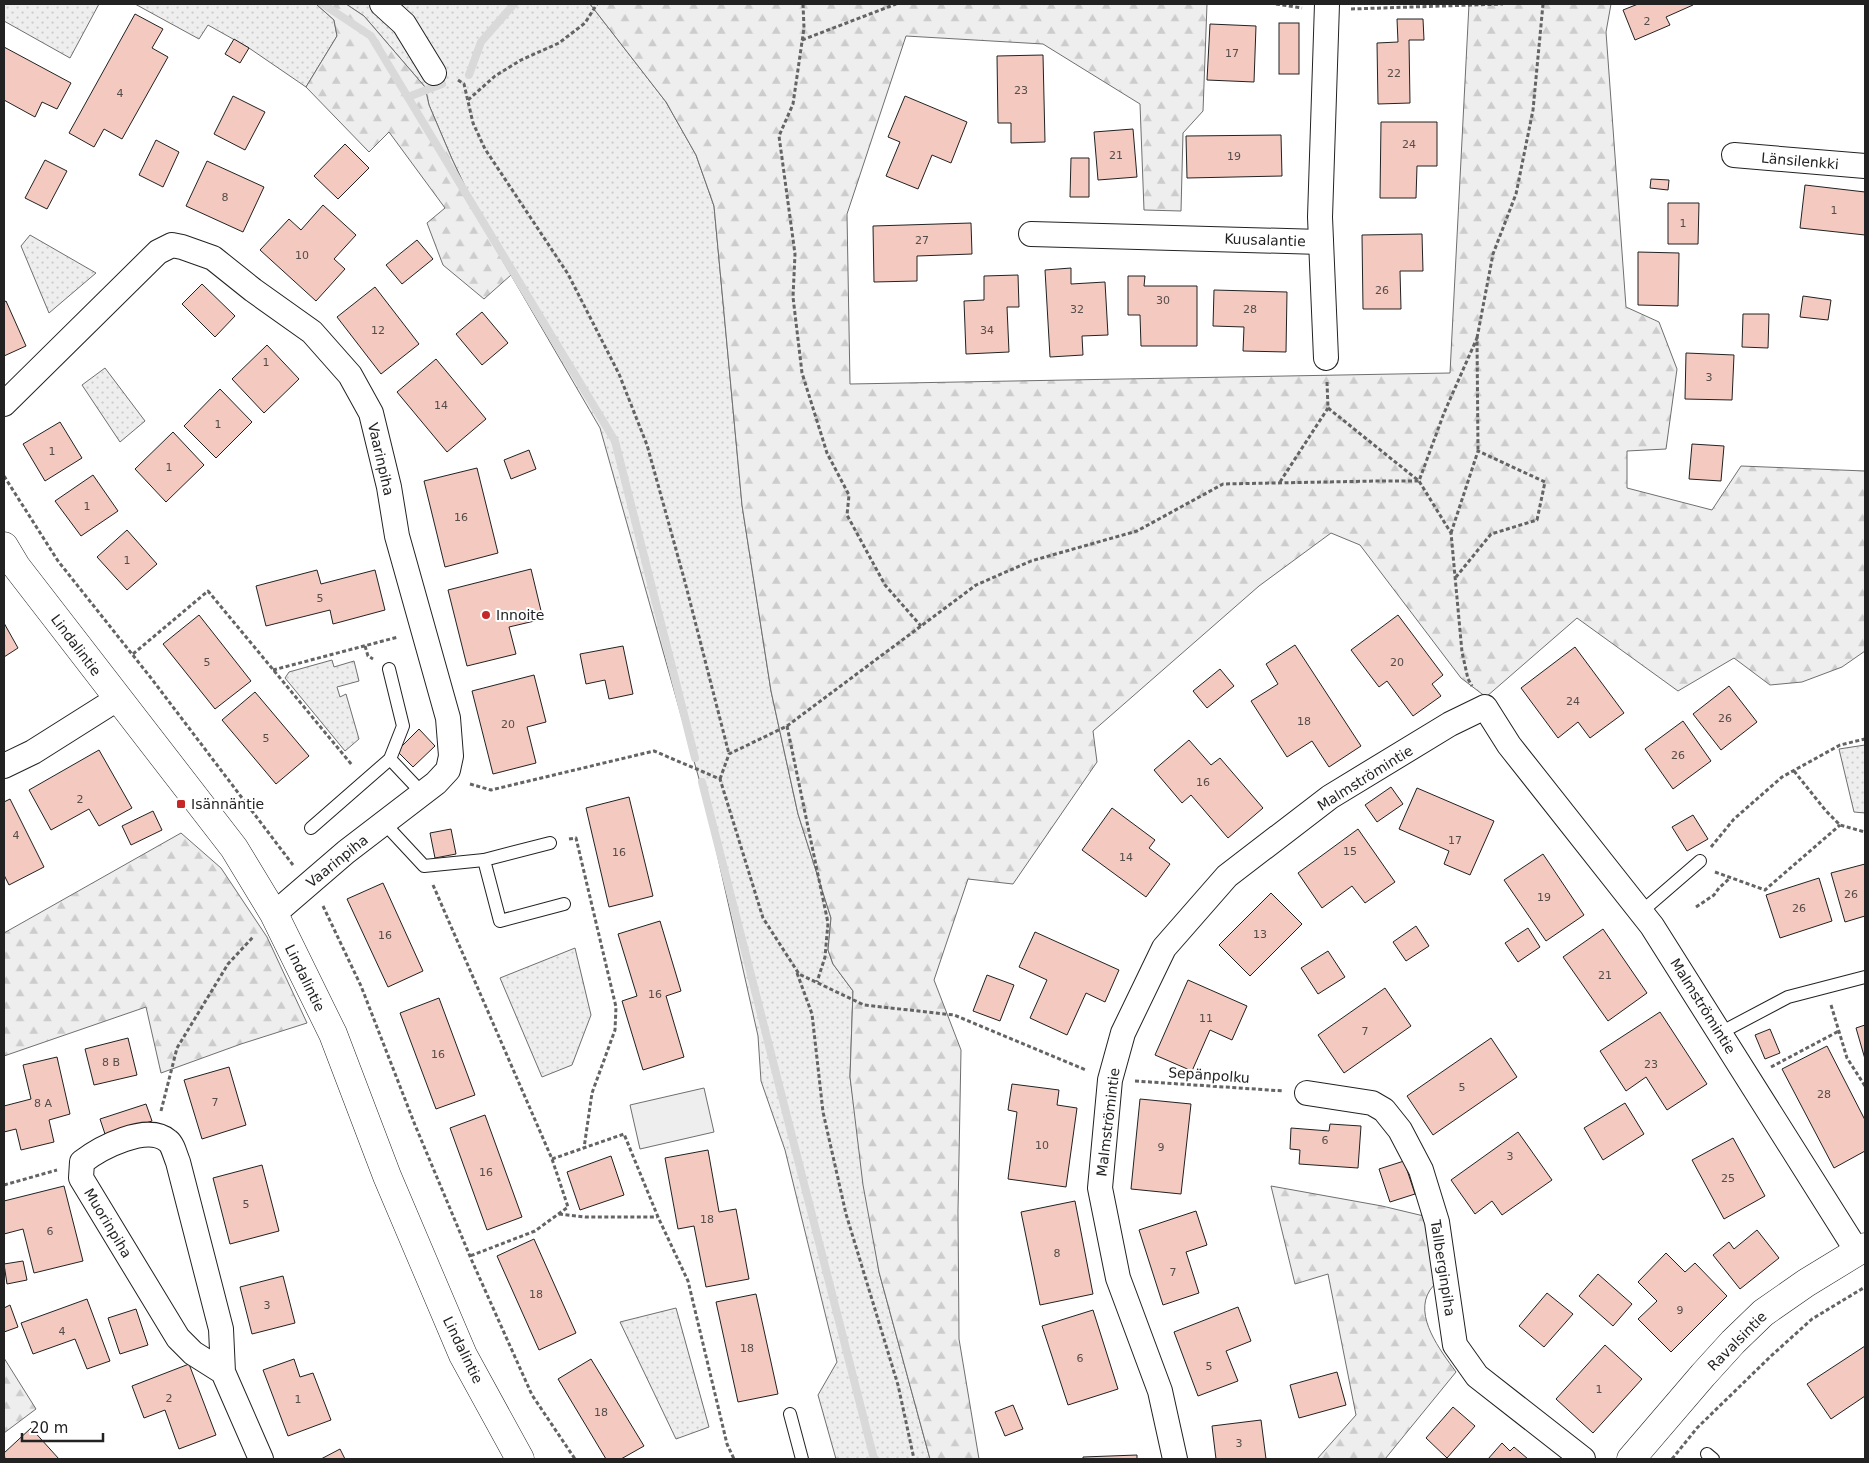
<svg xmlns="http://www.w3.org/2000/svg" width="1869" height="1463" font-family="'DejaVu Sans',sans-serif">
<defs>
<pattern id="grass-dots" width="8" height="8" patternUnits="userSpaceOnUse" patternTransform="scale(1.25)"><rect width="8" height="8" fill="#eee"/><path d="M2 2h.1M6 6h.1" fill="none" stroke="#ccc" stroke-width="1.8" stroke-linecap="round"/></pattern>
<pattern id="forest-firs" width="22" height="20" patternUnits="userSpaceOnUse" patternTransform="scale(1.25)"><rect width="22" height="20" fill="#eee"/><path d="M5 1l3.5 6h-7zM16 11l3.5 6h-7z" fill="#ccc"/></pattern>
</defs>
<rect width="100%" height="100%" fill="#fff"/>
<g fill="url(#grass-dots)" stroke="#6f6f6f">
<polygon points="4,4 99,4 70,58 4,21"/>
<polygon points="135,4 316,4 334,20 337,36 306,87 249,48 208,25 199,39"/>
<polygon points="346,4 590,4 666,102 696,155 714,206 742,505 771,691 798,814 831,918 828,950 833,964 853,991 850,1077 879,1272 930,1459 836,1459 818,1395 837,1362 785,1150 761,1081 758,1036 705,800 600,428 490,239 452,159 429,105 425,87 364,16"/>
<polygon points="30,235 96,273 49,313 21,246"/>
<polygon points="105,368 145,421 120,442 82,385"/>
<polygon points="332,660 334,667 354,661 359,681 337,687 340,697 346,694 359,739 345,751 285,678 289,672"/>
<polygon points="1865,745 1865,813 1854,812 1839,749"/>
<polygon points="575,948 591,1015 572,1065 542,1077 500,978"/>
<polygon points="676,1308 709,1427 676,1439 620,1322"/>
</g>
<g fill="url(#forest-firs)" stroke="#6f6f6f">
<polygon points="316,4 346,4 364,16 425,87 429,105 452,159 490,239 511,275 484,299 443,265 427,223 445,208 389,132 369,152 306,87 337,36 334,20"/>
<polygon points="590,4 1207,4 1203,111 1183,133 1181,211 1144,210 1140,104 1043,44 906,36 847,214 850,384 1450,373 1469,4 1611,4 1606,32 1626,307 1659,322 1677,369 1666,449 1627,451 1627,488 1712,510 1741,466 1865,471 1865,651 1842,667 1802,682 1770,685 1734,658 1678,691 1577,618 1486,697 1461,678 1360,545 1331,533 1259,586 1093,731 1097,762 1013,884 968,879 934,980 961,1050 958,1211 959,1339 979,1459 930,1459 879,1272 863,1185 850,1077 853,991 833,964 828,950 831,918 798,814 771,691 742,505 714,206 696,155 666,102"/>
<polygon points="181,833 221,868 267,937 307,1023 241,1044 161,1073 146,1007 4,1056 4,933"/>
<path d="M1271,1186l111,20 46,11 21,53c-6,6 -14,13 -19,20 -17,26 11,61 26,82l-71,87h-68l39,-44 -28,-141 -33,10z"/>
<polygon points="4,1358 36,1409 4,1433"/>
</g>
<polygon fill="#eee" stroke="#6f6f6f" points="704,1088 714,1132 640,1149 630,1105"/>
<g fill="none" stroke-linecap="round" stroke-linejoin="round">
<g stroke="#d9d9d9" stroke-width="8">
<polyline points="323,4 371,36 615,441 695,758"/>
<polyline points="469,75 481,42 514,4"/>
<polyline points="408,97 442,84"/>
<polyline points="702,782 874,1459"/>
</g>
</g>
<g fill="#f3c9c0" stroke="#222">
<polygon points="1638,4 1692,4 1693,5 1666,17 1670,25 1635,40 1623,10"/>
<polygon points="135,14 163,29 152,48 168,57 122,139 104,129 94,147 69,133"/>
<polygon points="1397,19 1423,19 1424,40 1409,40 1410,103 1378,104 1377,43 1398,42"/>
<rect x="1279" y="23" width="20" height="51"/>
<polygon points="1210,24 1256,26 1254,82 1207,80"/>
<polygon points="234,39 249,48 240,63 225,54"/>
<polygon points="4,47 71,83 57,109 42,102 35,117 4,100"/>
<polygon points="1043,55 1045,142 1011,143 1011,123 998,123 997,56"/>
<polygon points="233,96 265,112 245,150 214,134"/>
<polygon points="905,96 967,122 951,163 932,155 918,189 886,176 900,142 888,137"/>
<polygon points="1381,122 1437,122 1437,166 1417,166 1416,198 1380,198"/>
<polygon points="1133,129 1137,177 1098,180 1094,132"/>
<polygon points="1281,135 1282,176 1187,178 1186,136"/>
<polygon points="156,140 179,152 163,187 139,175"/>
<polygon points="345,144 369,168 338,199 314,176"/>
<polygon points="1071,158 1089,158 1089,197 1070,197"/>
<polygon points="45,160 67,171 47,209 25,198"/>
<polygon points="207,161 264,187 243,232 186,206"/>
<polygon points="1651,179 1669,180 1668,190 1650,188"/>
<polygon points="1805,185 1865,192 1865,235 1800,228"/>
<polygon points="1668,203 1699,203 1698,244 1668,244"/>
<polygon points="323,205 356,235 334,259 345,269 316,301 260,250 289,219 301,230"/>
<polygon points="971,223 972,254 917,256 917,281 874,282 873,226"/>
<polygon points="1422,234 1423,271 1400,271 1401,309 1363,309 1362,235"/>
<polygon points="417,240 433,259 402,284 386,265"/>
<polygon points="1638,252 1679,253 1678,306 1638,305"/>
<polygon points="1071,268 1071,284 1105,282 1108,335 1082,336 1083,355 1050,357 1045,270"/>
<polygon points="1018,275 1019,307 1007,307 1009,352 966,354 964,301 984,300 984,276"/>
<polygon points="1128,276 1145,276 1144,286 1197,286 1197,346 1141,346 1140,315 1128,315"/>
<polygon points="202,284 235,316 215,337 182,304"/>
<polygon points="375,287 419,344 381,374 337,317"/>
<polygon points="1214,290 1287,292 1286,352 1243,351 1244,327 1213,326"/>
<polygon points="1803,296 1831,300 1828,320 1800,317"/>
<polygon points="6,301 26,346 4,356 4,302"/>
<polygon points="482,312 508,343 482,365 456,334"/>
<polygon points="1743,314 1769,314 1768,348 1742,347"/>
<polygon points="267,345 299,379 264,413 232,379"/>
<polygon points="1686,353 1734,355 1732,400 1685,399"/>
<polygon points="436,359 486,419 447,452 397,392"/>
<polygon points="220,389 252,422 216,458 184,426"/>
<polygon points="60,422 82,458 45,481 23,444"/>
<polygon points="173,432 204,465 166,502 135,469"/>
<polygon points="1692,444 1724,446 1721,481 1689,479"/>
<polygon points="529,450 536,469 511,479 504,460"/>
<polygon points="477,468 498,553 445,567 424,481"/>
<polygon points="93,475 118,511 81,536 55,501"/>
<polygon points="127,530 157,564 127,590 97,557"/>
<polygon points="531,569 543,619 509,627 516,654 467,666 448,590"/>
<polygon points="317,570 321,584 375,570 385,610 333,624 330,610 266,626 256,586"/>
<polygon points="199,615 251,681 215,709 163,644"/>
<polygon points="1398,615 1443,675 1432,684 1441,696 1413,716 1387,681 1379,687 1351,650"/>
<polygon points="4,623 18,648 4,657"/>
<polygon points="1295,645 1361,746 1329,767 1312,741 1287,757 1251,701 1278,684 1266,664"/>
<polygon points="623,646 633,694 609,699 605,680 586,684 580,654"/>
<polygon points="1575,647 1624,713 1590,738 1578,722 1558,738 1521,688"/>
<polygon points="1220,669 1234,686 1207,708 1193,691"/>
<polygon points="534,675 546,722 527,727 536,763 493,774 472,691"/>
<polygon points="1729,686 1757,722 1721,750 1693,714"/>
<polygon points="255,692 309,756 276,784 222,720"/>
<polygon points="1683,721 1711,761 1673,789 1645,749"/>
<polygon points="419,729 435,746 413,767 397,751"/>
<polygon points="1189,740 1211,765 1220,758 1263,808 1228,838 1191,795 1182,803 1154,770"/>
<polygon points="99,750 132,808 99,826 89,809 51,830 29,790"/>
<polygon points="1391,787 1403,804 1377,822 1365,805"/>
<polygon points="1417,788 1494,821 1470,875 1444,864 1449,851 1399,829"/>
<polygon points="629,797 653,896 609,907 586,808"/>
<polygon points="10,799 44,867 9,885 4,875 4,802"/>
<polygon points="1112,808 1155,840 1149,848 1170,864 1146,897 1082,850"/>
<polygon points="153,811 162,830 131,845 122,826"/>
<polygon points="1693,815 1708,839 1687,851 1672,827"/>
<polygon points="451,829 456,854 435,858 430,833"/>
<polygon points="1358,829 1395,882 1365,903 1352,886 1322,908 1298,873"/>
<polygon points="1543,854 1584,915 1546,941 1504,880"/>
<polygon points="1865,864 1865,916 1845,922 1831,873"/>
<polygon points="1819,878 1832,921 1780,938 1766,895"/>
<polygon points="383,883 423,971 388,987 347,899"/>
<polygon points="1271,893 1302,924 1250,976 1219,945"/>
<polygon points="660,921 681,991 666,996 684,1057 643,1070 622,1001 637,996 618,934"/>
<polygon points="1416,926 1429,946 1406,961 1393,942"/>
<polygon points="1528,928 1540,947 1518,962 1505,943"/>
<polygon points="1603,929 1647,993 1608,1021 1563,957"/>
<polygon points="1035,932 1119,970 1105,1002 1086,993 1067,1035 1030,1018 1047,980 1019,967"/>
<polygon points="1328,951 1345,977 1318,994 1301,968"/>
<polygon points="987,975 1014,985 1000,1021 973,1011"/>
<polygon points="1188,980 1247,1006 1232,1040 1210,1030 1192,1071 1155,1055"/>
<polygon points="1385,988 1411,1026 1344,1073 1318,1035"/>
<polygon points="439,998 475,1095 436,1109 400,1013"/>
<polygon points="1660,1012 1707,1084 1667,1110 1646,1077 1626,1091 1600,1051"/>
<polygon points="1865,1025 1865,1059 1856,1028"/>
<polygon points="1770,1029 1780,1053 1765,1059 1755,1035"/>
<polygon points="128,1038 137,1075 94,1085 85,1049"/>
<polygon points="1491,1038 1517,1077 1433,1135 1407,1096"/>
<polygon points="1827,1046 1865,1120 1865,1151 1834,1168 1782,1069"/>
<polygon points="57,1057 70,1114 49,1120 54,1142 21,1150 16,1129 4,1132 4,1106 31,1099 23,1065"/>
<polygon points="229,1067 246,1125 202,1139 184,1080"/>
<polygon points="1012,1084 1059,1090 1057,1105 1077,1108 1066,1187 1008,1179 1017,1112 1008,1110"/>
<polygon points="1140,1099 1191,1104 1181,1194 1131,1189"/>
<polygon points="1625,1103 1644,1134 1603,1160 1584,1128"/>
<polygon points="146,1104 152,1121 106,1137 100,1119"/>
<polygon points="485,1115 522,1217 487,1230 450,1128"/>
<polygon points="1330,1124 1361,1126 1358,1168 1299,1164 1300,1150 1290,1149 1291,1128 1329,1131"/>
<polygon points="1518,1132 1552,1180 1502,1215 1492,1201 1475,1214 1451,1180"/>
<polygon points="1733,1138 1765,1196 1724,1219 1692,1160"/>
<polygon points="708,1150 719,1212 736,1209 749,1279 706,1287 694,1226 678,1229 665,1158"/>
<polygon points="611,1156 624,1195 580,1210 567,1172"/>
<polygon points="1404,1161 1415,1194 1390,1202 1379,1169"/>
<polygon points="262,1165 279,1231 230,1244 213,1178"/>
<polygon points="64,1186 83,1261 34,1273 23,1229 4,1234 4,1201"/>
<polygon points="1075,1201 1093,1294 1040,1305 1021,1212"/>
<polygon points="1196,1211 1207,1245 1186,1252 1199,1293 1163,1305 1139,1230"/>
<polygon points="1757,1230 1779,1258 1740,1289 1713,1255 1729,1242 1734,1249"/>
<polygon points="534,1239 576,1333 539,1350 497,1256"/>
<polygon points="1666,1253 1685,1272 1695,1263 1727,1296 1671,1352 1638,1319 1657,1301 1638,1282"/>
<polygon points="23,1261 27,1280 7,1284 4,1264"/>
<polygon points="1598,1274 1632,1304 1613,1326 1579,1296"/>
<polygon points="283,1276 295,1323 252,1334 240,1287"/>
<polygon points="1547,1293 1573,1314 1544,1347 1519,1326"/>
<polygon points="756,1294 778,1394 738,1402 716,1302"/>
<polygon points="87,1299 110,1361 87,1369 75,1339 33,1354 21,1323"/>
<polygon points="10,1305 18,1327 4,1332 4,1308"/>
<polygon points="1238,1307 1251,1341 1226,1351 1238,1381 1198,1396 1174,1332"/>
<polygon points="136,1309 148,1345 120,1354 108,1318"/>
<polygon points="1093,1310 1118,1389 1068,1405 1042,1326"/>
<polygon points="1605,1345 1642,1379 1593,1433 1556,1399"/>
<polygon points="1865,1346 1865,1396 1831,1419 1807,1384"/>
<polygon points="294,1359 300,1377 313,1373 331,1420 288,1436 263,1370"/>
<polygon points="591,1359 644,1446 621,1459 606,1459 558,1379"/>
<polygon points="189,1364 216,1435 179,1449 165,1410 144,1418 132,1386"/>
<polygon points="1337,1372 1346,1405 1299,1418 1290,1385"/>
<polygon points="1013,1405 1023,1429 1005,1436 995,1412"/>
<polygon points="1453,1407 1475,1426 1447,1458 1426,1438"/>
<polygon points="1261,1420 1266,1459 1216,1459 1212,1426"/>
<polygon points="31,1428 59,1459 5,1459 4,1453"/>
<polygon points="1502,1443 1510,1451 1514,1447 1528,1459 1488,1459"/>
<polygon points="340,1449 345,1459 321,1459"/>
<polygon points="1137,1455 1137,1459 1083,1459 1083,1457"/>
</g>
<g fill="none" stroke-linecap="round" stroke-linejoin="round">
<defs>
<g id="lane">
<polyline points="390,759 423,794"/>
<polyline points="384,823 424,866 484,860"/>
<polyline points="311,828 390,759 403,726 389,669"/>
<polyline points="550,843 484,860 500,921 564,904"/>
<polyline points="1641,912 1700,861"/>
<polyline points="1720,1033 1788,997 1865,977"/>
<polyline points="790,1414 802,1459"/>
<polyline points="1707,1454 1713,1459"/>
</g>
<g id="street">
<polyline points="382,4 404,24 434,73"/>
<polyline points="1734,155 1865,166"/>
<polyline points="1031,234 1321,242"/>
<polyline points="1326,358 1320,217 1327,4"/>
<polyline points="4,404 158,252 172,245 182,247 213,258 253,290 312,332 350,375 371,413 389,487 397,536 448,718 451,756 448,770 436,783 346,852 274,914"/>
<polyline points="4,766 33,752 117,699"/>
<polyline points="1307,1093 1372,1103 1384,1110 1400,1130 1421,1170 1437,1222 1455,1345 1477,1376 1583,1459"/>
<path d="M223,1372l-30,-19 -15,-15 -97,-160 1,-16c18,-14 65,-39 86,-21 5,4 7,14 10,21l43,167 2,43 38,87"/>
<polyline points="1175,1459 1160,1391 1118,1278 1100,1188 1110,1080 1123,1033 1164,948 1227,876 1330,797 1450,724 1485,707 1509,745 1652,926 1857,1251"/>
</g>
<g id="secondary">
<polyline points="4,546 16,566 234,848 274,914 333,1034 387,1176 463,1355 520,1459"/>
<polyline points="1631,1459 1703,1375 1733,1342 1763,1313 1806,1283 1865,1247"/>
</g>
</defs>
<use href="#lane" stroke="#222" stroke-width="14"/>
<use href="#street" stroke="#222" stroke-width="26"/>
<use href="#secondary" stroke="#222" stroke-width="29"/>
<g stroke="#646464" stroke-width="3" stroke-dasharray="4 2.5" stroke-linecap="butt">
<polyline points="803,4 804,28 793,104 779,136 795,254 793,297 802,373 827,453 849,495 847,515 885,585 921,626"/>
<polyline points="1276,4 1302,8"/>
<polyline points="1351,9 1503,4"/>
<polyline points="802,40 896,4"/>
<polyline points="458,80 464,84 473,123 485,149 568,274 619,374 647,445 685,582 729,754"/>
<polyline points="468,100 495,76 521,60 559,43 585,23 597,4"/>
<polyline points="1477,338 1493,254 1516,194 1533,110 1543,4"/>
<polyline points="1327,382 1328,408 1419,481 1451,533 1462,652 1468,679 1472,686"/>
<polyline points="4,476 58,561 151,678 293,865"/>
<polyline points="1280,482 1328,408"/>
<polyline points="1451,533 1478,451 1545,482 1537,520 1491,534 1456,577"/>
<polyline points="365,646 368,656 373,659"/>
<polyline points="133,654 208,591 352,765"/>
<polyline points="273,670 398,637"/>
<polyline points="787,726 828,923 825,957 817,982"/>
<polyline points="1794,771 1826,811 1840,825 1865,832"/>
<polyline points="720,779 729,754 787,726 976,585 1031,561 1137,531 1223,484 1376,481 1419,481 1444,413 1477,338 1478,451"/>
<polyline points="470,784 491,790 654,751 720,779 763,918 799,974 864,1005 954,1015 1086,1070"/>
<polyline points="569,839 576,838 616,1007 615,1030 592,1093 584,1148"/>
<polyline points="1711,847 1734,819 1782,777 1840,745 1865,739"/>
<polyline points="1715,872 1765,890 1840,825"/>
<polyline points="433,885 552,1159 568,1207 535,1231 470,1256"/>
<polyline points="323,906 361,986 415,1125 472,1261 532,1395 575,1459"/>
<polyline points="1696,907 1714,895 1719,888 1730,878"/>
<polyline points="797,973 812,1014 823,1112 846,1214 898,1385 914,1459"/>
<polyline points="1831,1005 1847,1058 1865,1086"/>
<polyline points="1771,1067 1839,1031"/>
<polyline points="1135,1081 1284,1091"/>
<polyline points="161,1111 177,1048 228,964 254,936"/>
<polyline points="552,1159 624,1134 658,1217 688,1281 727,1444 734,1459"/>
<polyline points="4,1185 57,1170"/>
<polyline points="559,1214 585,1217 657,1217"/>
<polyline points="1672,1459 1697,1428 1771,1356 1812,1319 1865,1287"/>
</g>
<use href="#lane" stroke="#fff" stroke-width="12"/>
<use href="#street" stroke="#fff" stroke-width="24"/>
<use href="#secondary" stroke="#fff" stroke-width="28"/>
</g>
<g fill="#c62828" stroke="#fff" stroke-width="2">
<circle cx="486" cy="615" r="5"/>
<rect x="176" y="799" width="10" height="10" rx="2.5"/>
</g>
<g text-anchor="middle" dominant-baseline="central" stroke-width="4" stroke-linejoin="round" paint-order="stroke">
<g font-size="11" fill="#564c4a">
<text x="1647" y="21">2</text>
<text x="1232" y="53">17</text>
<text x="1394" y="73">22</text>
<text x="1021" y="90">23</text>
<text x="120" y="93">4</text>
<text x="1409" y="144">24</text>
<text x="1116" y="155">21</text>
<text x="1234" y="156">19</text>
<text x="225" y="197">8</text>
<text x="1834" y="210">1</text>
<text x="1683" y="223">1</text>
<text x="922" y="240">27</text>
<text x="302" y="255">10</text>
<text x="1382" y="290">26</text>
<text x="1163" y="300">30</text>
<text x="1077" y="309">32</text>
<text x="1250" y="309">28</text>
<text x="378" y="330">12</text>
<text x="987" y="330">34</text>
<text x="266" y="362">1</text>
<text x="1709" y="377">3</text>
<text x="441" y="405">14</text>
<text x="218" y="424">1</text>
<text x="52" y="451">1</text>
<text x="169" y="467">1</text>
<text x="87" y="506">1</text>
<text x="461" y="517">16</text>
<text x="127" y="560">1</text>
<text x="320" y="598">5</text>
<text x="207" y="662">5</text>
<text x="1397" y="662">20</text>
<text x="1573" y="701">24</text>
<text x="1725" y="718">26</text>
<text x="1304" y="721">18</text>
<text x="508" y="724">20</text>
<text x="266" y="738">5</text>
<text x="1678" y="755">26</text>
<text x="1203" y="782">16</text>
<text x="80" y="799">2</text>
<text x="16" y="835">4</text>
<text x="1455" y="840">17</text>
<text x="1350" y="851">15</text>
<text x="619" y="852">16</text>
<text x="1126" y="857">14</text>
<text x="1851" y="894">26</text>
<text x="1544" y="897">19</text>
<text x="1799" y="908">26</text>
<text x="1260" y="934">13</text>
<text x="385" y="935">16</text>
<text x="1605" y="975">21</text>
<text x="655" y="994">16</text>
<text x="1206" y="1018">11</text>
<text x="1365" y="1031">7</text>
<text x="438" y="1054">16</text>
<text x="111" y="1062">8 B</text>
<text x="1651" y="1064">23</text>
<text x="1462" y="1087">5</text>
<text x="1824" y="1094">28</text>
<text x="215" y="1102">7</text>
<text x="43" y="1103">8 A</text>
<text x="1325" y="1140">6</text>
<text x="1042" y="1145">10</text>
<text x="1161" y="1147">9</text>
<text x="1510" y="1156">3</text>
<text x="486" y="1172">16</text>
<text x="1728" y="1178">25</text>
<text x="246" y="1204">5</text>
<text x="707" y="1219">18</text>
<text x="50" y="1231">6</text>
<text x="1057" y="1253">8</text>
<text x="1173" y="1272">7</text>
<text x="536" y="1294">18</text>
<text x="267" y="1305">3</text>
<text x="1680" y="1310">9</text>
<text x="62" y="1331">4</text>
<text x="747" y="1348">18</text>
<text x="1080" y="1358">6</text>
<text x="1209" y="1366">5</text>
<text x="1599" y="1389">1</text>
<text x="169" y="1398">2</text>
<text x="298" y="1399">1</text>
<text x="601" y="1412">18</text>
<text x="1239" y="1443">3</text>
</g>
<g font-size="14" fill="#222" stroke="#fff">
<text transform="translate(1800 161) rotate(5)">Länsilenkki</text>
<text transform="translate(1265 240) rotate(2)">Kuusalantie</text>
<text transform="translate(381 459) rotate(77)">Vaarinpiha</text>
<text transform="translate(76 645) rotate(53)">Lindalintie</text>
<text transform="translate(1365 778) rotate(-32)">Malmströmintie</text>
<text transform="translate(337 861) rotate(-39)">Vaarinpiha</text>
<text transform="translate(305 978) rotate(64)">Lindalintie</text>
<text transform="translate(1703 1006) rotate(58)">Malmströmintie</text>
<text transform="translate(1209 1075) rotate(4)">Sepänpolku</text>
<text transform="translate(1108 1122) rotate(-83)">Malmströmintie</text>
<text transform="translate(108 1223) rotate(59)">Muorinpiha</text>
<text transform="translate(1443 1268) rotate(81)">Tallberginpiha</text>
<text transform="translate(1737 1341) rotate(-45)">Ravalsintie</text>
<text transform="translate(463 1350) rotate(64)">Lindalintie</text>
</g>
<g font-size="14" fill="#222" stroke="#fff" text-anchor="start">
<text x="496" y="615">Innoite</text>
<text x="191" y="804">Isännäntie</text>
</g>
</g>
<rect width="1869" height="1463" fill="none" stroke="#222222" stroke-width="10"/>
<path d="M22 1433v8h81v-8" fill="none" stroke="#222222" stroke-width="2.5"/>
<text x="30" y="1433" font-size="15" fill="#222222" stroke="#ffffff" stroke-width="4" paint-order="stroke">20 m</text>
</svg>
